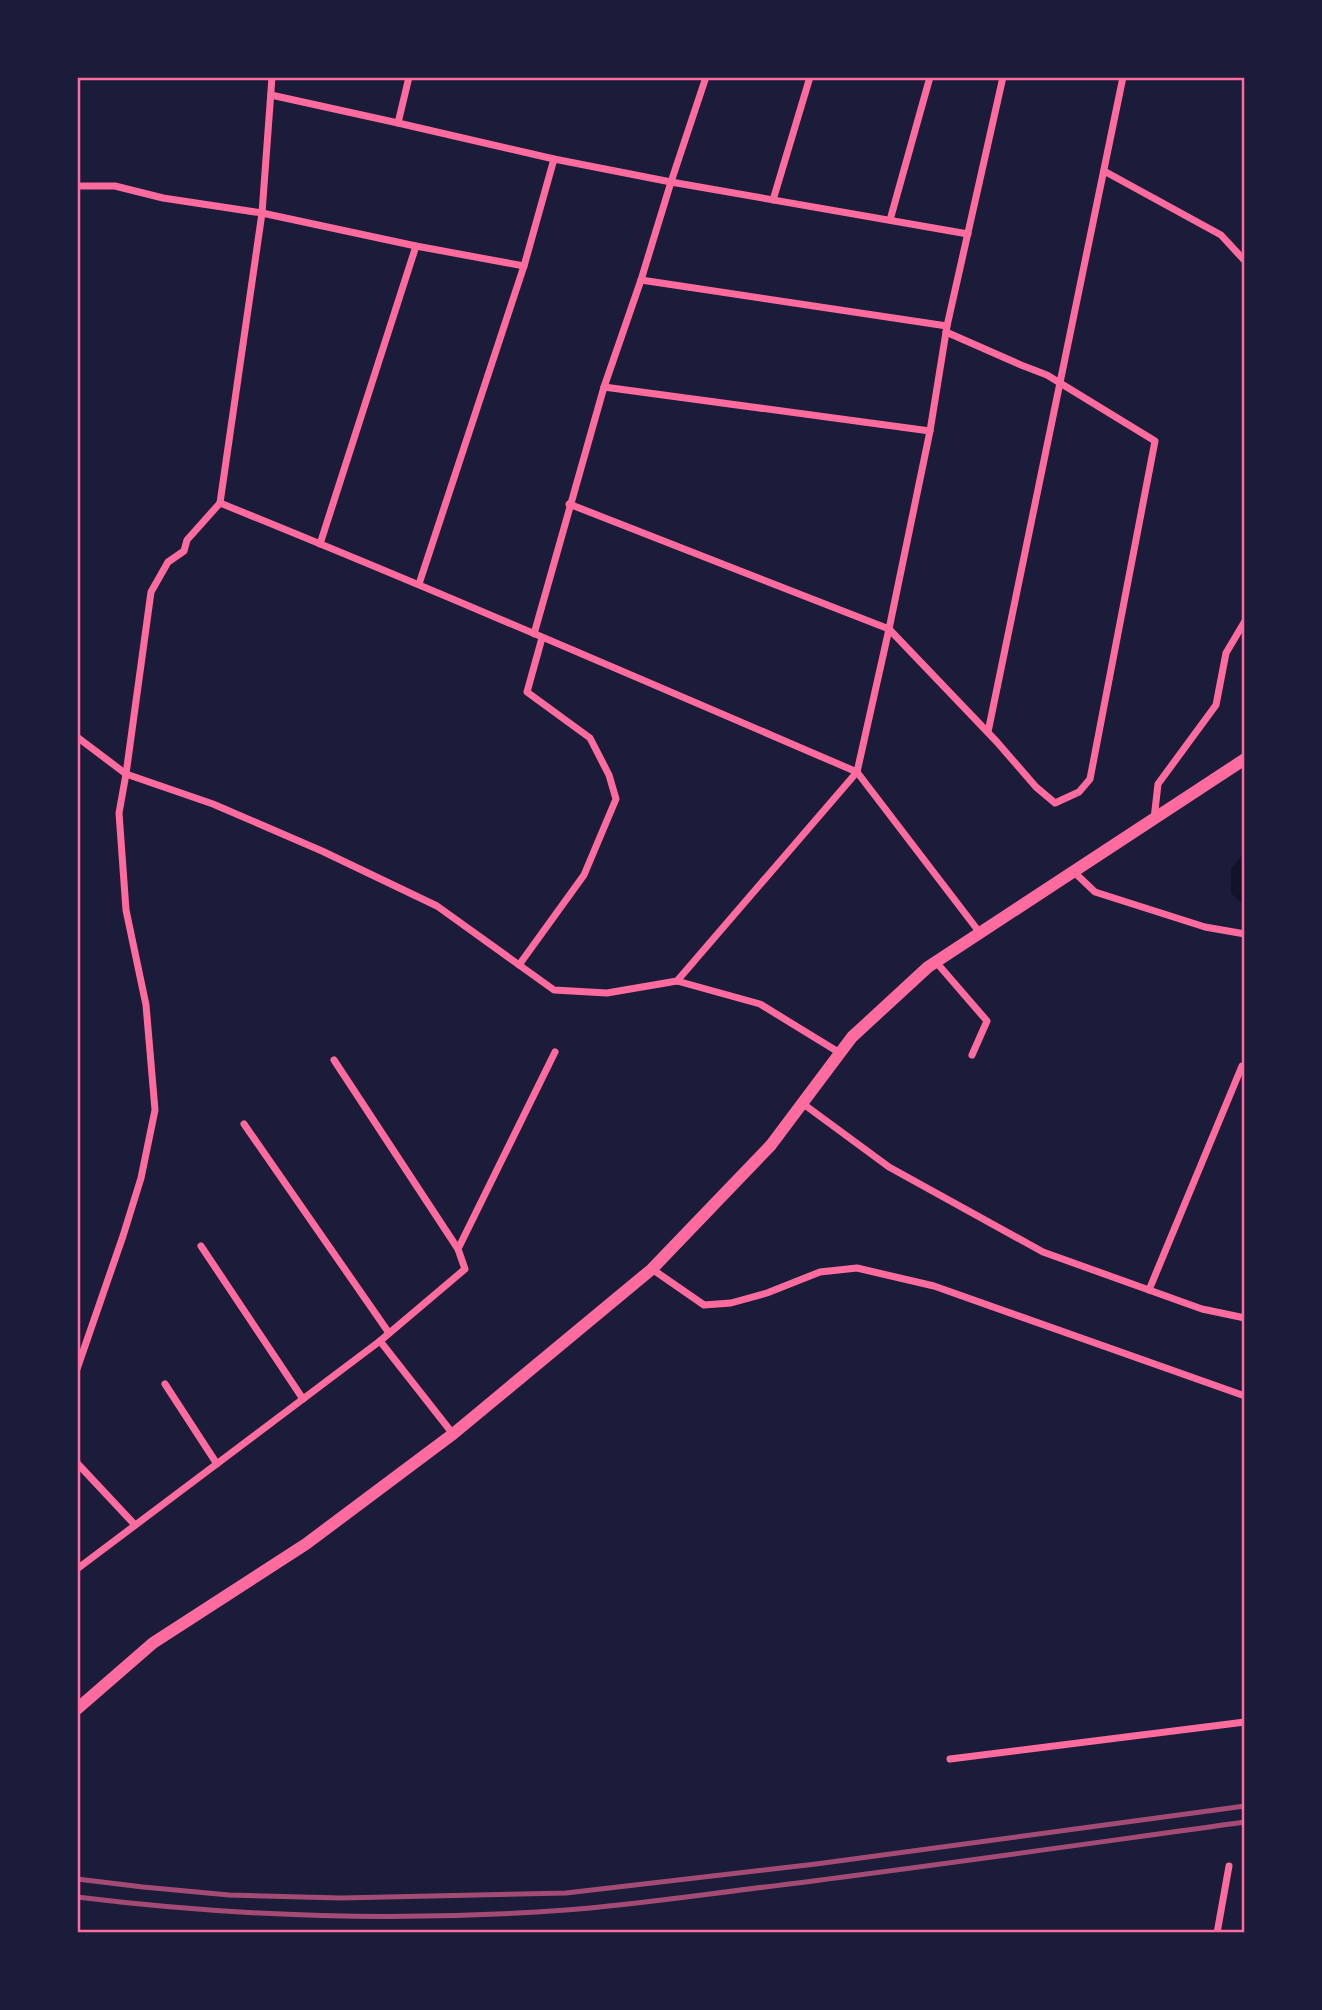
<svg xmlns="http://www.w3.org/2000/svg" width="1322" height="2010" font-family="'Space Grotesk',sans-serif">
<rect width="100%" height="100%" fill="#1b1b3a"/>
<polygon fill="#12122b" points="1245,853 1245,906 1231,893 1231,868"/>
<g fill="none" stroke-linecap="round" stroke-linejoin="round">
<g stroke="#ff6b9d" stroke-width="7">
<path d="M272,77l-10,136 -42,290c213,86 425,178 637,269l32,-143 41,-198 -326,-44 -70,247"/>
<polyline points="409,77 398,123 554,159 671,182 706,77"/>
<polyline points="271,95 398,123"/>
<polyline points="1104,171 1221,235 1245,261"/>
<polyline points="77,186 115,186 163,198 262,213 416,246 524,266 419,584"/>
<polyline points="773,200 810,77"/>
<polyline points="890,220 930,77"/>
<polyline points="524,266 554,159"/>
<polyline points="641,280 671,182 968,234"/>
<polyline points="604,387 641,280 947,326"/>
<polyline points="930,431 947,326 1003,77"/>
<polyline points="220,503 187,540 184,551 168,562 151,592 126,774 213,804 322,851 437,906 554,990 607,993 677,981"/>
<polyline points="569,504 889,629 997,742 1036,787 1055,803 1079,792 1090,779 1155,441 1047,375 1021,365 946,332"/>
<polyline points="320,544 416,246"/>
<polyline points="988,732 1123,77"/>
<polyline points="77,737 126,774 119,813 126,910 146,1005 155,1110 141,1178 123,1236 77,1369"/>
<polyline points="1154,819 1158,784 1216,705 1226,653 1245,621"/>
<polyline points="1074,872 1095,892 1205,927 1245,934"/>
<polyline points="936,962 987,1021 972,1055"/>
<polyline points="519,965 584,875 616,799 609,775 590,738 527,692 542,638"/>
<polyline points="840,1053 760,1004 677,981 857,772 980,933"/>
<polyline points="334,1060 458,1249 465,1269 380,1341"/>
<polyline points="802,1103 889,1167 1043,1252 1202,1309 1245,1318"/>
<polyline points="244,1124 389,1333"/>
<polyline points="201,1246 303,1399"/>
<polyline points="458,1249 555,1052"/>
<polyline points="652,1269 704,1305 731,1303 767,1293 820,1272 857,1268 934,1286 1245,1396"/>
<polyline points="1149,1290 1242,1066 1245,1067"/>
<polyline points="165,1384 217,1464"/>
<polyline points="77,1463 135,1525"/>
<polyline points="77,1569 380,1341 453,1434"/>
<polyline points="950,1759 1245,1722"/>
<polyline points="1217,1933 1229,1866"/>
</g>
<polyline stroke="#ff6b9d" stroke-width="12" points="77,1709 153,1643 306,1544 453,1434 652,1269 771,1145 852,1037 928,967 1245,759"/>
<g stroke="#a44b75" stroke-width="5">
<polyline points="77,1879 143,1887 229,1895 341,1898 566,1893 816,1864 1245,1806"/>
<path d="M77,1897c162,20 326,25 489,13 66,-5 133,-15 199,-23 160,-20 320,-43 480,-65"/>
</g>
</g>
<rect width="1322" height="2010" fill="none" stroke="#1b1b3a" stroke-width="158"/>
<rect x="79" y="79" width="1164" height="1852" fill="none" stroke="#ff6b9d" stroke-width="2.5"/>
</svg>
